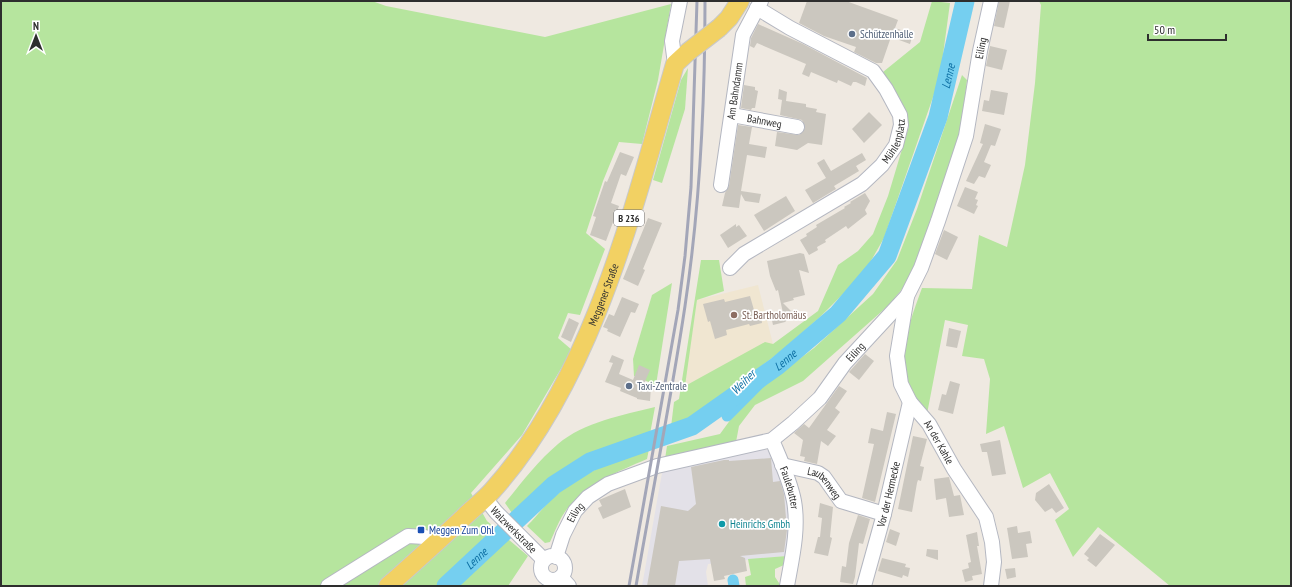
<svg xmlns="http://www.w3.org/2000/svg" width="1292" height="587" font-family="'PT Sans Narrow',sans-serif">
<rect width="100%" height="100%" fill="#efe9e1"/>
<polygon fill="#e3e1e8" points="760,449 768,450 773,454 787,492 791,531 787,556 708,564 706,572 708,586 642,586 662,473 680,466"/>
<polygon fill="#f0e6d1" points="758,285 773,344 684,386 697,300"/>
<g fill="#b6e59e">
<polygon points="1,1 372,1 386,6 545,37 671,4 658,80 642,144 619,142 603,181 586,233 605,249 580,315 568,313 558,338 572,350 522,435 471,493 487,521 528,556 508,586 1,586"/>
<polygon points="932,1 950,3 940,77 884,238 864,273 820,317 780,352 694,416 671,427 674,402 679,399 701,260 719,260 724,291 697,300 685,386 765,342 773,344 818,311 838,265 858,251 873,234 888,196 909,126 905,112 883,72 920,42"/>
<path d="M1039,1h252v585h-121l-72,-59 -25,30 -18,-37 14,-11 -19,-36 -27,15 -19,-62 -18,8 4,-55 -6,-20 -22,-3 6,-31 -23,-5 -18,94c-5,-7 -12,-15 -15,-23 -17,-34 -2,-70 10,-103l50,1 7,-54 28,12 18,-82 10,-82 6,-78z"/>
<polygon points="688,68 685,109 662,183 653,180 681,80"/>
<polygon points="962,75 967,80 961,134 927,238 911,278 889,305 803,381 755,405 739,426 736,442 665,459 667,446 720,434 739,408 762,387 814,348 873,294 897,260 917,209"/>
<polygon points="672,283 656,385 634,376 633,359 652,295"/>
<path d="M655,407l-5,27c-38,13 -76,25 -108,52 -10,9 -19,20 -28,30l-9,-13c17,-21 33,-42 53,-59 26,-22 65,-29 97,-37z"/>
<path d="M649,449l-2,10c-30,13 -59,24 -80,50 -8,10 -12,23 -17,33l-5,1 -18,-17c11,-11 21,-25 33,-34 26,-22 58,-32 89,-43z"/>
<polygon points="787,556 784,565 775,569 775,577 781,586 746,586 745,577 751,575 748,559"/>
</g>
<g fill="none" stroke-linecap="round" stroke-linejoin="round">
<g stroke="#75cff0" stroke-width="11">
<polyline points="727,416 777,366"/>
<polyline points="733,580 734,586"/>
</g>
<path stroke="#75cff0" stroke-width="19" id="s1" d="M446,586l108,-101 36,-23 102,-36 85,-60 61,-52 49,-58 51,-139 27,-116"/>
</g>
<g fill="#cbc7bf">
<polygon points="807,1 846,1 893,18 898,20 895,28 913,34 910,44 891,37 882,63 876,63 854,52 856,47 824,36 799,23"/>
<polygon points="999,1 1010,1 1004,28 994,26"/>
<polygon points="758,24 803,44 867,78 865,86 856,82 853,82 851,86 838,80 837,83 811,72 809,77 802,74 806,64 757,43 754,48 750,46 751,38"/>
<polygon points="990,46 1007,50 1002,70 986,66"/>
<polygon points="744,85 755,87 755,90 758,91 755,108 752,108 751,110 741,108"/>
<polygon points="779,89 787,92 786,101 806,104 806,107 817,109 816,112 826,114 822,145 808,143 797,150 775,146 777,132 799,135 805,128 802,120 780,115 782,100 778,99"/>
<polygon points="991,90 1008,93 1004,115 982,111 984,100 989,101"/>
<polygon points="869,112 882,125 864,143 852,129"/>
<polygon points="985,124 1001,129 995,146 991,145 984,162 991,165 985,178 979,176 974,184 966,181 983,144 980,143"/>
<polygon points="738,125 752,127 749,144 767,147 765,158 747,155 741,191 761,194 759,203 745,201 741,194 739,208 722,206 725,193 729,186"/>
<polygon points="620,152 634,157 626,176 621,174 611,203 619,206 606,241 590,235 596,217 593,216 605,181 607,182"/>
<polygon points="862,153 866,160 856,166 859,171 834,186 836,189 813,203 805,190 826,178 817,163 824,159 831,171"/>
<polygon points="965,187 978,192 975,199 978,200 976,205 978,206 974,214 957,206"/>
<polygon points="865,193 870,201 865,210 867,214 848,229 846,226 825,240 826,242 817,247 818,250 809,255 800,240 807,236 806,234 817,227 816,225 845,208 844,207 851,203 850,202"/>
<polygon points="786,196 795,211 764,231 754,215"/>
<polygon points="648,218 662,223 643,269 645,270 638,286 623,279"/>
<polygon points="736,224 736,227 739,225 747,236 728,248 720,235"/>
<polygon points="944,230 958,237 947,260 935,254"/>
<polygon points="800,253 804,254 809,273 799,270 805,295 793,298 794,300 783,303 791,311 798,309 785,322 773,325 771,316 783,313 778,290 776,291 770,276 767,261"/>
<polygon points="750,296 756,317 761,315 762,323 750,326 749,324 726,330 727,335 715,339 710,321 708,322 703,304 724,299 725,302"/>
<polygon points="622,297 639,304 635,313 631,312 620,337 607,331 608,329 603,327 609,314 614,316"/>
<polygon points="569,318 579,323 571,342 561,337"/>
<polygon points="949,328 961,331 957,348 946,346"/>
<polygon points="865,354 874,361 859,380 849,372"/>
<polygon points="612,355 624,360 619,374 633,380 639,365 650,370 643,386 651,386 650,401 637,399 637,398 620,391 621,388 605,382 613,363 609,362"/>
<polygon points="950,381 960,384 953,414 938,410 942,394 946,395"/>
<polygon points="839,386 847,391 835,408 840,412 827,430 836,436 828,446 821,441 817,464 804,461 805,457 800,456 803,440 794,433 804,424 809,428"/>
<polygon points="887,412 896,414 875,502 862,498 874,444 868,443 871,428 883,431"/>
<polygon points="913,436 927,439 920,466 924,467 921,481 918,480 917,483 912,512 898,509"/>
<polygon points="1000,440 1006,474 992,476 987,452 982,452 980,444"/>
<polygon points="771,458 773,482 780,481 784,494 787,530 784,552 740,556 745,558 747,571 724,576 725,579 714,581 710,559 679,561 675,586 647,586 661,506 688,511 696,504 691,467 724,460 729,460 729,461"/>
<polygon points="949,477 954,496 960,495 964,515 949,517 946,498 936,500 934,479"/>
<polygon points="1049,484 1064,508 1056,513 1052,508 1045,512 1035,500 1036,493"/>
<polygon points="625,489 631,507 603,519 598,508 602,506 599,500"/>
<polygon points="820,503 833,507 830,537 832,538 828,556 814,553 818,537 820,537 822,518 818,517"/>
<polygon points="858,515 870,519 863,544 859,543 855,577 853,584 840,582 842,566 846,567 849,543"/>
<polygon points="1017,526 1018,533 1030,531 1032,543 1026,544 1028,557 1012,559 1007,528"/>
<polygon points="890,529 900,533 896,546 886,542"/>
<polygon points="977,532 979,546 977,546 982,574 972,576 973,580 965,582 962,570 969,568 968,563 971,562 966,535"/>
<polygon points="1100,534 1115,545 1096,567 1087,560 1089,558 1084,554"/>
<polygon points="927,549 938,550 938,560 926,556"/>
<polygon points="882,558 906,564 905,567 910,568 908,577 903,575 902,578 878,571"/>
<polygon points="1015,568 1016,577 1007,579 1005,569"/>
</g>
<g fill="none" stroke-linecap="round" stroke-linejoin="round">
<defs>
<g id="minor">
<polyline points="675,64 672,41 680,1"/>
<path id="s2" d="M732,115l65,12"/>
<path id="s3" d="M721,185l22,-150 18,-34"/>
<path id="s4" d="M730,268l14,-14 118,-70 20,-19 14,-20 5,-20 -1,-10 -14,-26 -13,-18 -83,-43 -33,-20"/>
<path id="s5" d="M907,296l-10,60 4,28 9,18 19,22 25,45 32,48 6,25 2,20 -3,24"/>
<path id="s6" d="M772,440c8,19 18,40 22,61 5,28 -2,57 -7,85"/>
<path id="s7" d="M782,465l36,8 6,4 17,24 43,13"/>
<path id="s8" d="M485,498l11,14 48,48"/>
<circle cx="553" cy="568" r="12"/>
<path id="s9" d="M556,557l7,-22 12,-24 13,-14 20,-13 49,-18 115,-26 21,-17 27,-25 25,-35 62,-67 14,-28 17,-47 28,-85 14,-85 11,-50"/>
<polyline points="561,577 569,586"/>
<polyline points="328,586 408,536 425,537 435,545"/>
<path id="s10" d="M864,586l20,-72 26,-112"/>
</g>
<g id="major">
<polyline points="719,28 729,18 740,1"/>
<path id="s11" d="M388,586c25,-22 50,-45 75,-68 9,-9 20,-17 29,-27 101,-112 142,-285 183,-427l13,-12"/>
</g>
</defs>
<use href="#minor" stroke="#b4b7c1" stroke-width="16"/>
<use href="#major" stroke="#c9c9c9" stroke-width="20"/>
<use href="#minor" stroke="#fff" stroke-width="14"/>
<use href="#major" stroke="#f2d163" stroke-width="18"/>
<g stroke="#a3a6b8" stroke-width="3">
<polyline points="629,586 678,310 685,256 691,187 697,1"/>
<path d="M636,586c16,-93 35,-186 49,-280 15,-100 20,-204 20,-305"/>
</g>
<defs>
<polyline id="major-bridge" points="688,52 719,28"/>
</defs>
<use href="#major-bridge" stroke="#c9c9c9" stroke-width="20" stroke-linecap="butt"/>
<use href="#major-bridge" stroke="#f2d163" stroke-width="18"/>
</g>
<g fill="#5c6f8a" stroke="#fff" stroke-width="1.5">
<circle cx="852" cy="34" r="4"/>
<circle cx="629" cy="386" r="4"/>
</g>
<circle fill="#8d6e63" stroke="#fff" stroke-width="1.5" cx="734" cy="315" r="4"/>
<circle fill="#0f9aa8" stroke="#fff" stroke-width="1.5" cx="722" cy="524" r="4"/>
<rect fill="#1a4fb4" stroke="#fff" stroke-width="1.5" x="417" y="526" width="8" height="8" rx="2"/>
<g text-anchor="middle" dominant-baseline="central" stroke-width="3.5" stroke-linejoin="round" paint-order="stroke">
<rect fill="#fff" stroke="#6d6d6d" stroke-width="1" x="614" y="210" width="30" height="16" rx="3"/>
<g font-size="10" font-weight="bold" fill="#2e2e2e">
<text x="629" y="218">B 236</text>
</g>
<g font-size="11" fill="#4e5e75" stroke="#fff" text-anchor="start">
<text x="860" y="34">Schützenhalle</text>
<text x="637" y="386">Taxi-Zentrale</text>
</g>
<g font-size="11" fill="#2e2e2e" stroke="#fff">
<text stroke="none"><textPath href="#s9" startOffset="721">Eiling</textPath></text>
<text stroke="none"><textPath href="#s3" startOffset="95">Am Bahndamm</textPath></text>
<text stroke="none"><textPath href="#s2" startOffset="33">Bahnweg</textPath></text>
<text stroke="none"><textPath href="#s4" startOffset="212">Mühlenplatz</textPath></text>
<text stroke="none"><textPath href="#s11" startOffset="368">Meggener Straße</textPath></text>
<text stroke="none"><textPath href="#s9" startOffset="385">Eiling</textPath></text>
<text stroke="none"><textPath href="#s5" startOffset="159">An der Kahle</textPath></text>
<text stroke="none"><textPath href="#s7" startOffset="48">Laubenweg</textPath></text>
<text stroke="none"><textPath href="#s6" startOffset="51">Faulebutter</textPath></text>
<text stroke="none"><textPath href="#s10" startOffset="95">Vor der Hermecke</textPath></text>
<text stroke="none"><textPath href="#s9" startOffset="49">Eiling</textPath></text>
<text stroke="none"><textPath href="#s8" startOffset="43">Walzwerkstraße</textPath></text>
</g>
<g font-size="11" fill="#785e54" stroke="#fff" text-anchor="start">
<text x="742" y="315">St. Bartholomäus</text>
</g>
<g font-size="11" fill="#0d838f" stroke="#fff" text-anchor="start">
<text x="730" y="524">Heinrichs Gmbh</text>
</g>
<g font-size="11" fill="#164399" stroke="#fff" text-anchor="start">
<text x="429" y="530">Meggen Zum Ohl</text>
</g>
<g font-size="12" font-style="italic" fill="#0d6fa3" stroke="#fff">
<text stroke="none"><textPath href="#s1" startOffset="749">Lenne</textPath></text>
<text stroke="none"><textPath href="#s1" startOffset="413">Lenne</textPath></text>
<text transform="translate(743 382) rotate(-45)">Weiher</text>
<text stroke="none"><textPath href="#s1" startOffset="41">Lenne</textPath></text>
</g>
</g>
<rect width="1292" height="587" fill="none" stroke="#2e2e2e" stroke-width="4"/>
<g transform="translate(36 36)" stroke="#ffffff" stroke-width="3" paint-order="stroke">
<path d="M0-3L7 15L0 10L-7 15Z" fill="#2e2e2e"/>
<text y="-6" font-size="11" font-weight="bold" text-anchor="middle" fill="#2e2e2e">N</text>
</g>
<path d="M1148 34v6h78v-6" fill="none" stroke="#2e2e2e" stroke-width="2"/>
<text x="1154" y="34" font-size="12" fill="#2e2e2e" stroke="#ffffff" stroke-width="3" paint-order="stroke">50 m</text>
</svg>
